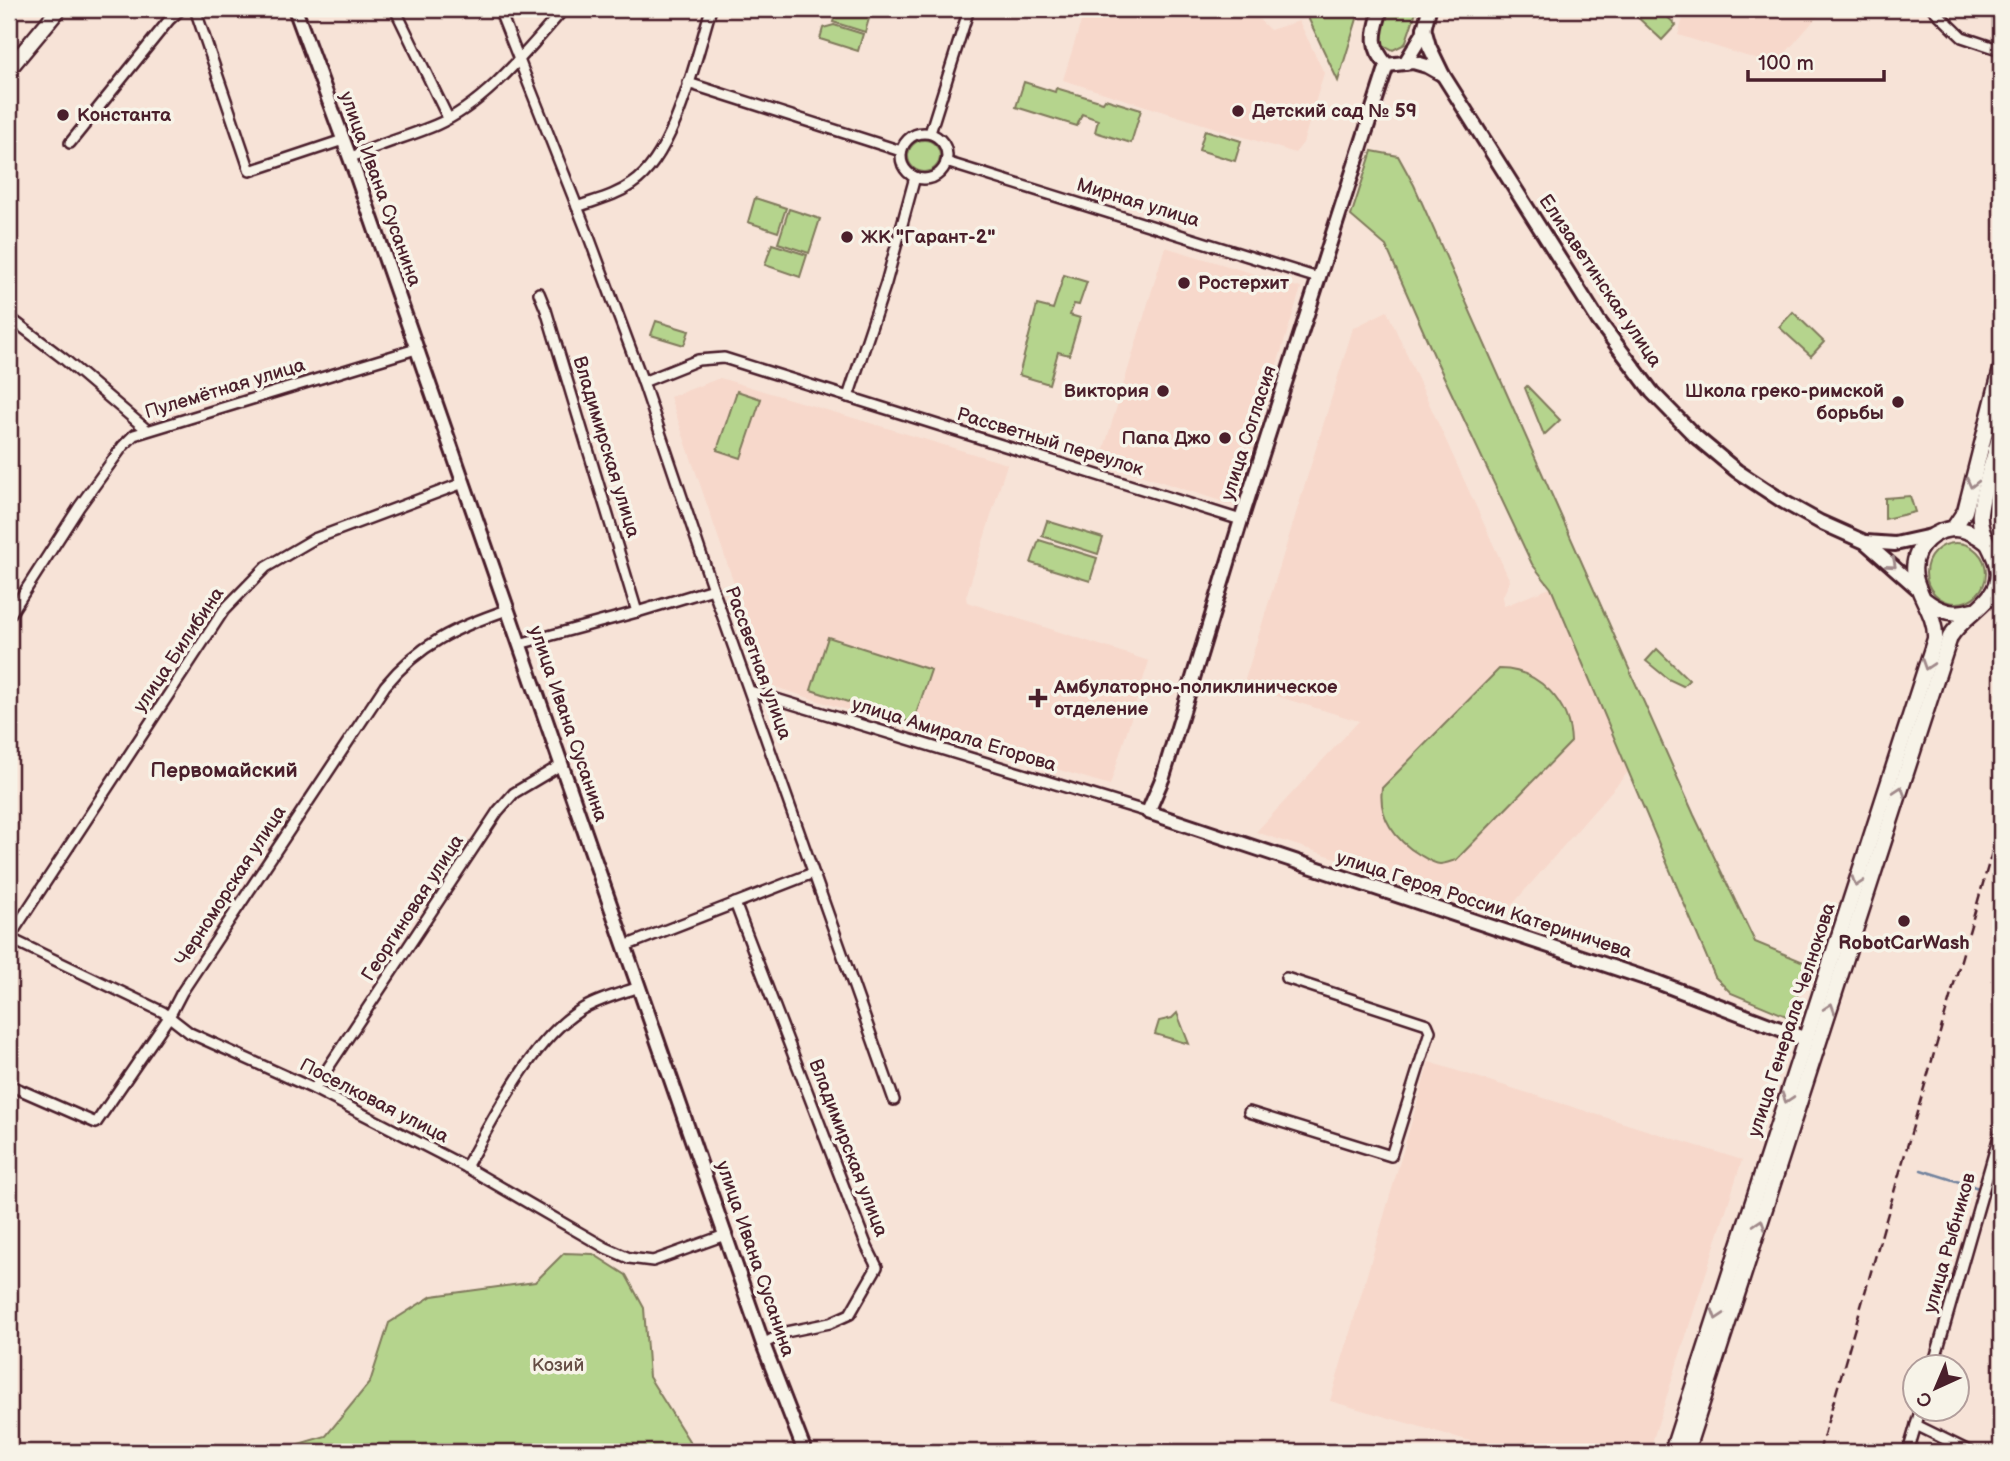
<svg xmlns="http://www.w3.org/2000/svg" width="2010" height="1461" font-family="'Balsamiq Sans',sans-serif">
<rect width="100%" height="100%" fill="#f7e3d7"/>
<filter id="ink" filterUnits="userSpaceOnUse"><feTurbulence type="fractalNoise" baseFrequency=".0143" numOctaves="2"/><feDisplacementMap in="SourceGraphic" scale="14" xChannelSelector="R" yChannelSelector="G"/><feConvolveMatrix kernelMatrix="1 2 1 2 8 2 1 2 1" color-interpolation-filters="sRGB"/></filter>
<g filter="url(#ink)">
<g fill="#f7d8cb">
<polygon points="1085,9 1248,9 1270,30 1299,21 1324,73 1303,143 1295,153 1063,80"/>
<polygon points="1686,9 1824,9 1775,65 1678,35"/>
<polygon points="1165,247 1301,288 1233,505 1100,462"/>
<polygon points="1387,311 1510,581 1502,598 1504,606 1550,588 1629,771 1505,913 1256,832 1359,721 1243,686 1353,328"/>
<polygon points="720,378 1007,464 966,597 967,602 1149,661 1110,785 921,729 919,733 769,685 670,397"/>
<polygon points="1429,1062 1742,1160 1649,1452 1509,1452 1330,1401"/>
</g>
<g fill="#b5d48d" stroke="#807a5c" stroke-width="2">
<polygon points="837,9 860,9 871,12 865,32 833,22"/>
<polygon points="1304,9 1360,9 1338,81"/>
<polygon points="1387,9 1417,9 1405,44 1393,50 1383,45 1380,32"/>
<polygon points="1637,9 1659,9 1676,25 1662,40 1633,13"/>
<polygon points="834,25 863,34 858,51 820,39 823,28"/>
<polygon points="1024,82 1055,92 1056,88 1103,102 1105,99 1141,110 1131,143 1095,132 1098,120 1082,114 1077,126 1016,107"/>
<polygon points="1205,130 1241,141 1235,161 1199,150"/>
<circle cx="924" cy="156" r="16"/>
<polygon points="1372,151 1398,156 1414,185 1694,815 1755,942 1806,963 1791,1018 1731,993 1715,977 1551,588 1532,564 1436,360 1386,246 1351,216"/>
<polygon points="755,198 786,208 778,232 748,222"/>
<polygon points="789,209 820,219 809,253 778,243"/>
<polygon points="772,244 807,255 800,277 765,265"/>
<polygon points="1064,275 1087,282 1079,305 1074,304 1070,315 1080,318 1069,355 1058,352 1049,384 1019,375 1037,305 1053,309"/>
<polygon points="1793,312 1824,342 1811,356 1779,327"/>
<polygon points="656,321 689,331 684,345 651,335"/>
<polygon points="1527,386 1560,420 1544,435 1525,388"/>
<polygon points="737,391 761,399 741,458 717,450"/>
<polygon points="1910,496 1915,512 1885,519 1885,498"/>
<polygon points="1047,521 1103,538 1098,554 1042,536"/>
<polygon points="1039,540 1097,558 1090,581 1031,563"/>
<circle cx="1956" cy="573" r="30"/>
<polygon points="828,637 931,670 913,723 811,690"/>
<polygon points="1657,649 1689,680 1683,686 1668,679 1646,661"/>
<path d="M1499,669c40,0 71,34 72,73l-115,118c-4,1 -11,4 -16,4 -6,0 -15,-6 -20,-9 -25,-15 -42,-38 -38,-67z"/>
<polygon points="1177,1013 1189,1044 1155,1034 1159,1021 1172,1018"/>
<polygon points="564,1253 593,1254 626,1275 644,1308 649,1377 696,1452 293,1452 295,1445 326,1436 370,1382 389,1323 432,1296 535,1282"/>
</g>
<g fill="none" stroke-linecap="round" stroke-linejoin="round">
<polyline stroke="#72839e" stroke-width="2.5" points="1921,1170 2001,1195"/>
<defs>
<g id="street">
<polyline points="195,9 250,171 343,140"/>
<polyline points="395,9 448,118"/>
<polyline points="499,9 589,237 643,382 713,589 894,1100"/>
<polyline points="1933,9 1962,37 2001,50"/>
<polyline points="688,83 901,151"/>
<circle cx="924" cy="156" r="23"/>
<polyline points="930,133 969,9"/>
<polyline points="70,143 169,20 181,9"/>
<path d="M350,158c28,-14 58,-21 86,-33 51,-22 92,-76 128,-116"/>
<polyline points="946,162 1318,278"/>
<path d="M577,207c19,-7 38,-11 55,-23 43,-28 64,-127 79,-175"/>
<polyline points="539,293 546,310 637,612"/>
<polyline points="9,317 64,359 147,430"/>
<polyline points="643,382 698,360 724,358 1241,520"/>
<polyline points="848,397 886,283 915,177"/>
<polyline points="463,483 314,539 266,567 224,610 9,938 163,1012 190,1033 314,1089 466,1167 606,1248 629,1258 653,1261 725,1235"/>
<polyline points="9,616 79,507 123,446 134,435 416,349"/>
<polyline points="519,644 637,612 713,589"/>
<polyline points="750,691 1148,812"/>
<polyline points="735,903 867,1247 877,1267 850,1314 830,1323 786,1332 763,1344"/>
<polyline points="625,946 813,873"/>
<path d="M9,1085l87,38 73,-106 13,-25 203,-306c34,-42 72,-59 122,-76"/>
<polyline points="314,1089 498,811 514,793 561,765"/>
<polyline points="1249,1112 1391,1156 1430,1031 1427,1024 1286,978"/>
<path d="M466,1167c28,-49 65,-126 113,-156 17,-11 40,-17 60,-24"/>
<polyline points="1933,1366 2001,1129"/>
<polyline points="1916,1425 1971,1452"/>
<polyline points="1908,1452 1921,1408"/>
</g>
<g id="secondary">
<polyline points="295,9 357,177 763,1344 805,1452"/>
<path d="M1381,9c-7,24 -12,36 6,56l26,-3 14,4 16,9"/>
<polyline points="1424,28 1429,46 1443,75 1598,320 1652,392 1695,436 1737,471 1784,502 1820,522 1865,542 1916,587"/>
<polyline points="1405,63 1423,34 1429,9"/>
<polyline points="1387,65 1241,520 1163,777 1148,812 1657,982 1806,1039"/>
<polyline points="1866,542 1895,544 1931,536"/>
</g>
<g id="primary">
<polyline points="9,69 59,9"/>
<polyline points="1953,529 1965,511 2001,369"/>
<path d="M1925,600c15,12 30,16 48,10"/>
<path d="M1672,1452l263,-813c2,-32 -32,-55 -17,-87 5,-9 14,-17 24,-21 17,-6 32,1 45,12"/>
<path d="M1686,1452l264,-815c12,-20 39,-32 46,-52 9,-28 -19,-45 -16,-72 3,-27 15,-56 21,-83"/>
</g>
</defs>
<use href="#street" stroke="#4a1f2b" stroke-width="14"/>
<use href="#secondary" stroke="#4a1f2b" stroke-width="18"/>
<use href="#primary" stroke="#4a1f2b" stroke-width="19"/>
<use href="#street" stroke="#f7f3e8" stroke-width="9"/>
<use href="#secondary" stroke="#f7f3e8" stroke-width="12"/>
<use href="#primary" stroke="#f7f3e8" stroke-width="14"/>
<polyline stroke="#4a1f2b" stroke-width="2.5" stroke-dasharray="10 5" stroke-linecap="butt" points="1819,1452 2001,821"/>
</g>
<defs><path id="oneway-chevron" d="M-2-3.5L2.5 0L-2 3.5" fill="none" stroke-width="1.6" stroke-linecap="round" stroke-linejoin="round" transform="scale(1.75)"/></defs>
<g stroke="#a0898a">
<use href="#oneway-chevron" transform="translate(1972 483) rotate(104)"/>
<use href="#oneway-chevron" transform="translate(1892 564) rotate(41)"/>
<use href="#oneway-chevron" transform="translate(1927 665) rotate(108)"/>
<use href="#oneway-chevron" transform="translate(1900 791) rotate(-72)"/>
<use href="#oneway-chevron" transform="translate(1857 882) rotate(108)"/>
<use href="#oneway-chevron" transform="translate(1830 1008) rotate(-72)"/>
<use href="#oneway-chevron" transform="translate(1787 1098) rotate(108)"/>
<use href="#oneway-chevron" transform="translate(1760 1224) rotate(-72)"/>
<use href="#oneway-chevron" transform="translate(1717 1315) rotate(108)"/>
</g>
</g>
<g fill="#4a1f2b" stroke="#f7f3e8" stroke-width="2.5">
<circle cx="1238" cy="111" r="7"/>
<circle cx="63" cy="115" r="7"/>
<circle cx="847" cy="237" r="7"/>
<circle cx="1184" cy="283" r="7"/>
<circle cx="1163" cy="391" r="7"/>
<circle cx="1898" cy="402" r="7"/>
<circle cx="1225" cy="438" r="7"/>
<path d="M1034.5 687.5h7v7h7v7h-7v7h-7v-7h-7v-7h7z"/>
<circle cx="1904" cy="921" r="7"/>
</g>
<g text-anchor="middle" dominant-baseline="central" stroke-width="7" stroke-linejoin="round" paint-order="stroke">
<g font-size="19" font-weight="bold" fill="#4a1f2b" stroke="#f7f3e8" text-anchor="start">
<text x="1252" y="111">Детский сад № 59</text>
<text x="77" y="115">Константа</text>
<text x="861" y="237">ЖК "Гарант-2"</text>
<text x="1198" y="283">Ростерхит</text>
<text x="1149" y="391" text-anchor="end">Виктория</text>
<text x="1884" y="391" text-anchor="end">Школа греко-римской<tspan x="1884" dy="22">борьбы</tspan></text>
<text x="1211" y="438" text-anchor="end">Папа Джо</text>
<text x="1054" y="687">Амбулаторно-поликлиническое<tspan x="1054" dy="22">отделение</tspan></text>
<text x="1904" y="943" text-anchor="middle">RobotCarWash</text>
</g>
<g font-size="19" fill="#4a1f2b" stroke="#f7f3e8">
<text transform="translate(380 189) rotate(70)">улица Ивана Сусанина</text>
<text transform="translate(1138 203) rotate(17)">Мирная улица</text>
<text transform="translate(1600 281) rotate(56)">Елизаветинская улица</text>
<text transform="translate(225 389) rotate(-17)">Пулемётная улица</text>
<text transform="translate(1249 433) rotate(-72)">улица Согласия</text>
<text transform="translate(1050 442) rotate(17)">Рассветный переулок</text>
<text transform="translate(606 447) rotate(73)">Владимирская улица</text>
<text transform="translate(179 650) rotate(-56)">улица Билибина</text>
<text transform="translate(758 663) rotate(70)">Рассветная улица</text>
<text transform="translate(568 724) rotate(71)">улица Ивана Сусанина</text>
<text transform="translate(954 735) rotate(17)">улица Амирала Егорова</text>
<text transform="translate(231 886) rotate(-57)">Черноморская улица</text>
<text transform="translate(1484 905) rotate(18)">улица Героя России Катериничева</text>
<text transform="translate(413 908) rotate(-57)">Георгиновая улица</text>
<text transform="translate(1792 1020) rotate(-72)">улица Генерала Челнокова</text>
<text transform="translate(374 1101) rotate(27)">Поселковая улица</text>
<text transform="translate(848 1148) rotate(69)">Владимирская улица</text>
<text transform="translate(1950 1243) rotate(-74)">улица Рыбников</text>
<text transform="translate(755 1259) rotate(71)">улица Ивана Сусанина</text>
</g>
<g font-size="19" fill="#654c44" stroke="#f7f3e8">
<text x="558" y="1365">Козий</text>
</g>
<g font-size="21" font-weight="bold" fill="#4a1f2b" stroke="#f7f3e8">
<text x="224" y="770">Первомайский</text>
</g>
</g>
<rect width="2010" height="1461" fill="none" stroke="#f7f3e8" stroke-width="35"/>
<rect x="18" y="18" width="1975" height="1426" fill="none" stroke="#4a1f2b" stroke-width="2.5" filter="url(#ink)"/>
<g transform="translate(1936 1388) rotate(224)"><circle r="33" fill="#f7f3e8" stroke="#b29e9c" stroke-width="2"/>
<path d="M0-5L12 26L0 18L-12 26Z" fill="#4a1f2b"/>
<text y="-10" font-size="19" font-weight="bold" text-anchor="middle" fill="#4a1f2b">С</text>
</g>
<path d="M1748 70v10h136v-10" fill="none" stroke="#4a1f2b" stroke-width="3.5"/>
<text x="1758" y="70" font-size="21" fill="#4a1f2b" stroke="#f7f3e8" stroke-width="5" paint-order="stroke">100 m</text>
</svg>
